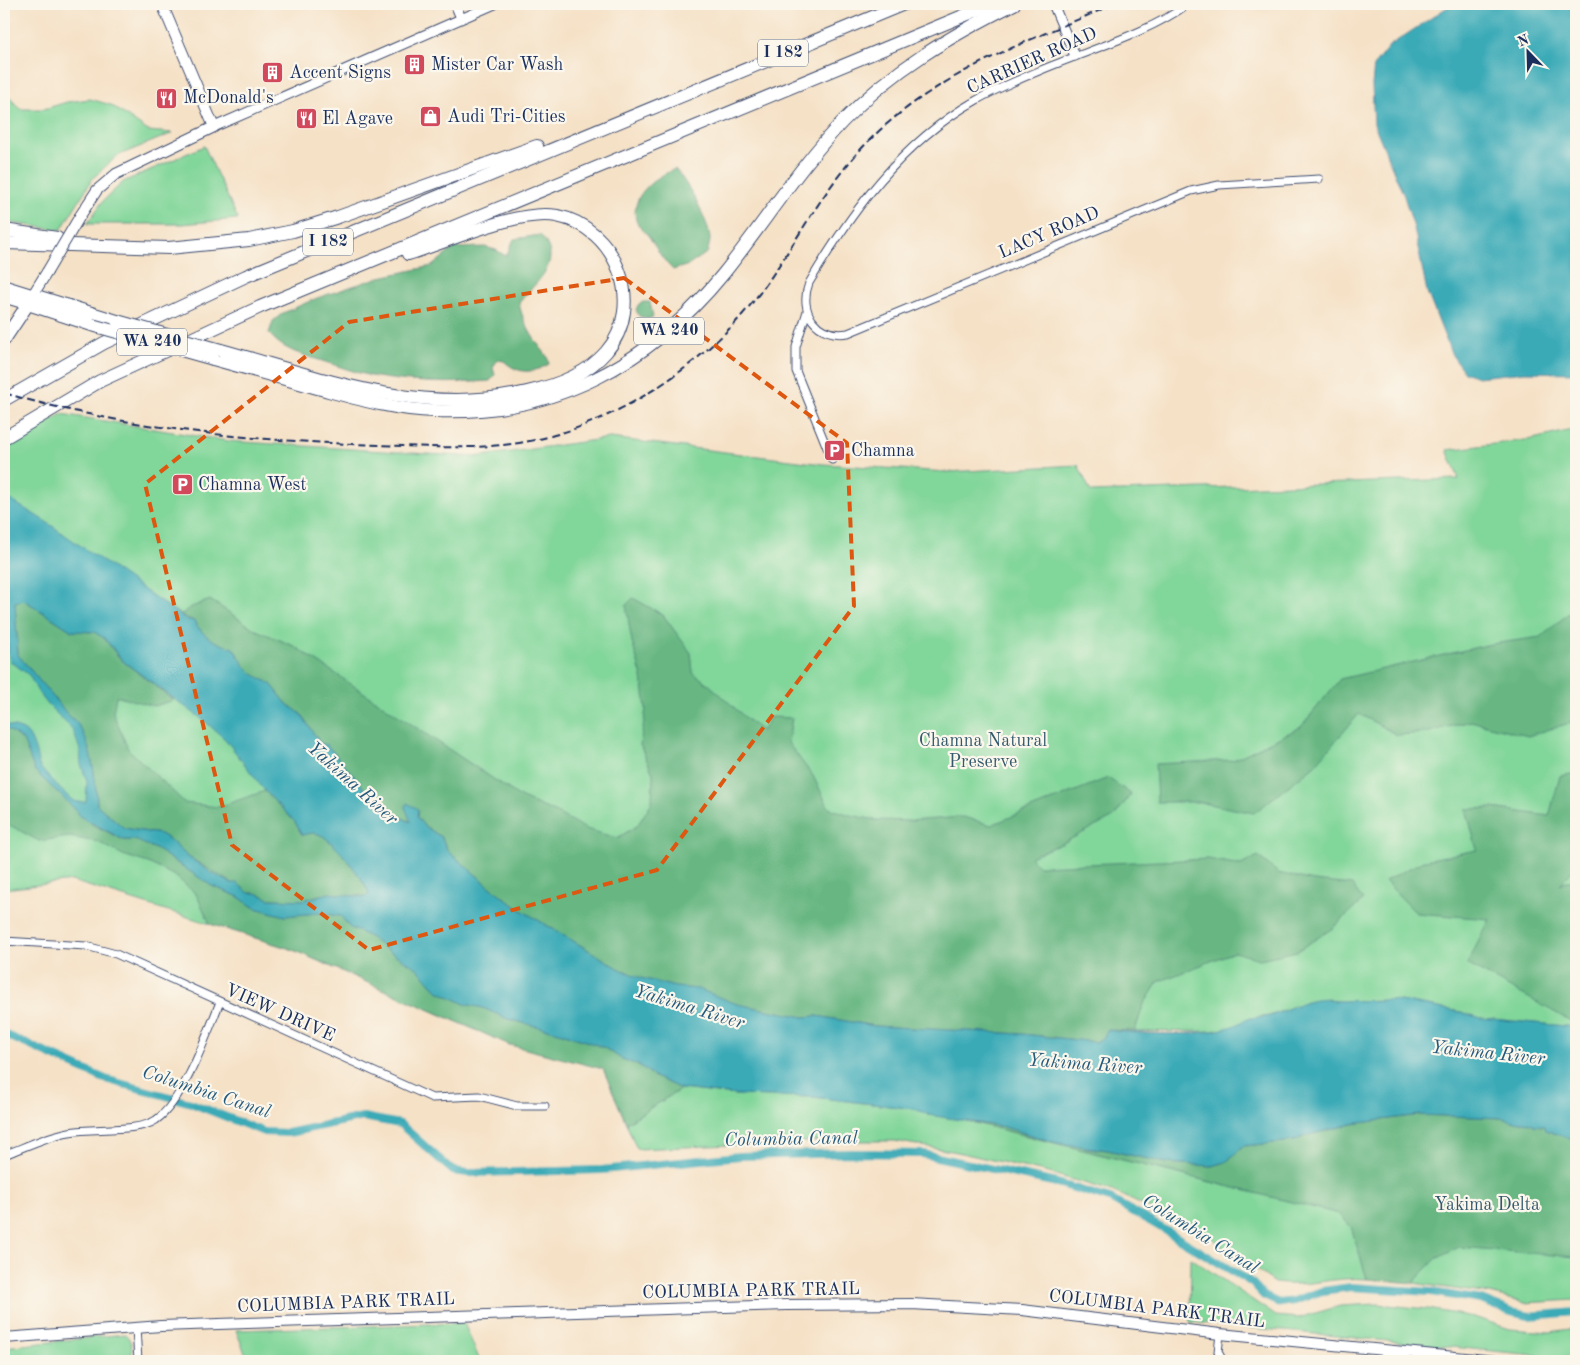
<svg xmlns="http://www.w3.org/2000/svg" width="1580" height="1365" font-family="'Old Standard TT',serif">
<rect width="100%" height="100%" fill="#fbf7ec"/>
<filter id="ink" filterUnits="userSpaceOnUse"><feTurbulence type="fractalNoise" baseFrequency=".02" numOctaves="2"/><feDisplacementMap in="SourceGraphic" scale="10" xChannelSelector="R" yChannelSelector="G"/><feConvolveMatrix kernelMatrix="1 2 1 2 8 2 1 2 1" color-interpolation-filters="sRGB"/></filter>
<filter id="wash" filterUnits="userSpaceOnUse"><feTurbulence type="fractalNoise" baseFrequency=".0096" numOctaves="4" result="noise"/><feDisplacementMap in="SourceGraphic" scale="20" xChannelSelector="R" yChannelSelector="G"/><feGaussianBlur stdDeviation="1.12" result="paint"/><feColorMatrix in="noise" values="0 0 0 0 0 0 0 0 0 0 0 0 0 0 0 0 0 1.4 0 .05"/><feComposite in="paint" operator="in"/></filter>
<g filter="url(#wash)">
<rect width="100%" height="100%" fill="#f5e1c6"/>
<g fill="#81d69a" stroke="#4e827c">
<polygon points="4,91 20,109 44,109 67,102 90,99 111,105 148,131 173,133 117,156 93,178 61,230 4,222"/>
<polygon points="204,146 238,219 182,224 87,224 102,202 123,182"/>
<polygon points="62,414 228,441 475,457 610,438 823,464 947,472 1078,465 1091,492 1459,479 1447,450 1533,439 1576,429 1576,1027 1481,1018 1461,1012 1394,1000 1336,1001 1328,998 1307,1001 1269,1016 1251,1018 1230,1028 1211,1031 1124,1032 620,969 518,908 181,615 4,496 4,448"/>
<polygon points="4,571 234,733 510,1045 291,949 72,881 4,889"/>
<path d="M681,1089l55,6 77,2 102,12 14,6 26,3 272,68 -1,-24 10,-10 309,-22 31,10v160l-52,3 -34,-9 -77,-11 3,-3 -50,-3 1,2c-32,-3 -62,9 -92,4l-68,-48 -95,-44 -63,-18 -92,-21 -63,-11h-66l-191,8 -11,-26z"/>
<polygon points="1191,1258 1276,1316 1298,1318 1340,1306 1377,1304 1428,1309 1474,1317 1510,1329 1550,1332 1576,1328 1576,1359 1190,1322"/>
<polygon points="464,1323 480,1361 248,1361 236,1330"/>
<path d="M125,1334c8,7 7,17 7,27h-128v-14z"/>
</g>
<g fill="#68b782" stroke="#427370">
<path d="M675,169c11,11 36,55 35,71 0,3 -2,8 -2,12l-19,13 -16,5c-10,-10 -16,-20 -23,-32 -4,-6 -12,-11 -14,-18 -6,-25 19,-43 39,-51z"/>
<path d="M540,235c26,27 -5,47 -21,68 3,15 10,29 19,41 5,8 10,10 11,20 -17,10 -31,10 -45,-3l-7,-1 -4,8 2,7 -5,6c-40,3 -80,2 -119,-5 -18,-4 -35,-11 -52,-16 -17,-5 -39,-11 -50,-27l4,-12 10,-8 34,-15 63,-21 52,-11 22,-18 31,-1 11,3 10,6 8,-17z"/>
<polygon points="643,302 650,302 653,317 647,319 639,316 636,310 638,305"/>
<path d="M633,598l30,17 28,38 2,20c25,16 44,40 69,58l9,-14 21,1 -4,25 25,33 16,32 21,7 26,5 33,1 54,-4 28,8 117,-47 23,16 -17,23 -53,27 -31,13 9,9 169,-7 33,6 17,-9 20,17 36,8 38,4 11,15 -30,28 -36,23 -37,8 -26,-7 -76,30 -15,24 -8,25 -28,-1 -3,7 -8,5 -74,-8 -147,-8 -58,-10 -13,1 -68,-13 -38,-15 -23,-2 -34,-9 -21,-9 -102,-61 -29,-22 -41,-35 -7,-14 -18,-12 -6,-8v-8l-8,5 3,8 -24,-10 -22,-19 -5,-9 -34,-39 -7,-2 -19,-29 -14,-10 -16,-20 -18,-10 -8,-8 -12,-18 -15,-4 -14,-9 -10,-14 -13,-6 8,-7 21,-8 46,30 38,16 228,152 33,14 31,17 31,9 20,-12 15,-24 1,-28 -13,-29 6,-36 -4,-32 -10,-35 -6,-37z"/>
<path d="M24,600l48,31 22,1 10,6 16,21 54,41 -20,6 -38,-10 -3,17 15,36 57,54 33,4 47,-16 30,31 7,13c7,-2 12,-3 19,0 13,6 46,46 48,61l-50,-1 -15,5 -34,-1 -14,-6h-7l-62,-37 -18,-17 -9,-5 -36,-6 -27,-23c-1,-24 -6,-75 -28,-89l-51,-61 -3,-53z"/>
<polygon points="1576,607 1576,721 1528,736 1471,721 1425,733 1397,735 1359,714 1314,766 1254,813 1198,802 1157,802 1155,764 1233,760 1301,727 1340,679 1491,644 1541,637"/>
<polygon points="4,727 23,740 35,771 93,825 124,840 135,840 156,849 212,886 237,896 255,908 285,916 317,913 341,916 349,927 370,937 384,948 417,968 438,991 465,1004 483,1008 508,1019 559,1032 603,1047 622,1059 640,1066 655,1077 681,1089 626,1123 603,1069 510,1045 291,949 210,924 196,894 175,876 148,863 123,855 98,842 69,837 39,841 4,822"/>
<polygon points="1576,773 1576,866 1560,885 1576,878 1576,1024 1467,964 1490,919 1416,913 1385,881 1425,860 1477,850 1466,809 1493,808 1549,816 1560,776"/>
<polygon points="1419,1115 1503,1118 1513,1121 1532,1123 1533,1125 1544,1126 1545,1130 1576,1140 1576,1257 1459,1247 1436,1259 1413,1283 1367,1279 1351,1227 1339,1214 955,1118 1004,1127 1057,1143 1067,1142 1087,1148 1108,1150 1166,1163 1212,1166 1226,1162 1244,1146 1294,1141 1305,1136 1352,1124"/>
</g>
<g fill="#3aaab7" stroke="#2a6c8a" fill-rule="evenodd">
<polygon points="1452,4 1576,4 1576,373 1525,372 1478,377 1464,372 1452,355 1427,292 1414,228 1404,196 1374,124 1372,85 1374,65 1389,46"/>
<path d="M4,496l41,25 141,98 8,2c9,16 22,22 39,27l12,18 8,8 18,10 16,20 14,10 19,29 7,2 34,39 5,9 22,19 23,10 -6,-15 2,-4 11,6 -1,8 6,8 18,12 7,14 41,35 29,22 102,61 21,9 34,9 23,2 39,15 67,13 13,-1 58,10 147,8 74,8 8,-5 3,-7c31,4 93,7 123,-3 7,-2 14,-7 21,-9 6,-1 13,0 19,-2 21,-7 45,-24 66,-15l58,-1 67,12 20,6 95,9v113l-31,-10 -1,-4 -11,-1 -1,-2 -19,-2 -10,-3 -84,-3 -67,9 -47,12 -11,5 -50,5 -18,16 -14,4 -46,-3 -58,-13 -51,-7 -53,-16 -75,-12 -14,-6 -102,-12 -77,-2 -55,-6 -26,-12 -15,-11 -18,-7 -19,-12 -44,-15 -51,-13 -25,-11 -18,-4 -27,-13 -21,-23 -33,-20 -14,-11 -21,-10 -8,-11 -24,-3 -32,3 -30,-8 -18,-12 -25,-10 -56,-37 -21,-9h-11l-45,-24 -1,-4 -43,-41 -12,-31 -19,-13v-3c6,3 17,3 22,8 8,8 10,22 13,33 1,4 30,34 35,36 3,1 9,1 12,1l1,-20 -6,-18 -1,-14 -7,-20 -24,-24 -11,-14 -9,-17 -19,-14 -2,-7 -1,-36 -3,-11zM24,600l48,31 22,1 10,6 20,24 78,57 24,21 39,51 30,31 7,13c8,-2 12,-3 19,0 13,6 46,47 48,60l-5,2 -35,-4 -26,7 -33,-1 -14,-6h-7l-12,-10h-6l-19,-10 -25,-17 -18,-17 -9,-5 -36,-6 -27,-23c-1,-24 -6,-76 -28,-89l-51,-61 -3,-53z"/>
</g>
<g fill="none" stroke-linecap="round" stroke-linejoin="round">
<polyline stroke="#3aaab7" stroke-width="8" points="4,1034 105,1079 191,1103 264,1132 288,1133 363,1117 400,1124 453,1171 469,1173 602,1170 740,1156 850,1153 923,1154 1057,1183 1110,1199 1160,1227 1252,1283 1264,1296 1279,1303 1294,1301 1322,1291 1351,1287 1431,1292 1481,1300 1511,1312 1529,1316 1576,1312"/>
</g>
</g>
<g filter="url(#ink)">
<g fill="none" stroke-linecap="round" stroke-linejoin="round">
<defs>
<g id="minor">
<path d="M1188,4c-38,28 -93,44 -137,62 -26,11 -52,21 -76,35 -74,42 -123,110 -166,182 -11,29 8,55 39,50l343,-142 28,-6 100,-6"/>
<polyline points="807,311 796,347 796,371 832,460"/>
<polyline points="4,941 86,946 116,954 432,1098 479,1096 517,1106 545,1106"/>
<path d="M4,1155c21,-8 43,-19 65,-23 24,-5 67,1 87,-12 28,-20 51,-86 64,-118"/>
<polyline points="136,1327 138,1361"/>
<polyline points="1220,1334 1218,1352 1223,1361"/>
</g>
<g id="tertiary">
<polyline points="455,4 461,18"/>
<polyline points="1053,4 1075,56"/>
<polyline points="214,127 495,4"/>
</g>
<g id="secondary">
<polyline points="80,216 97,190 116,174 214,127 162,4"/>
<polyline points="29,301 47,272"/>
<polyline points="4,1338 161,1326 786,1305 911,1304 1022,1310 1220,1334 1496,1361"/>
</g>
<g id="trunk">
<polyline points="4,286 33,295"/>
<polyline points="4,297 28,304"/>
</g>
<g id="motorway">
<polyline points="4,230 57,238"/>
<polyline points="4,243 169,248 249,240 293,231 338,217 537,146"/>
<polyline points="33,295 117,321"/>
<polyline points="4,340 28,304 92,325"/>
<path d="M221,350c102,28 198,67 306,42 28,-6 59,-17 79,-40 41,-47 10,-125 -49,-136 -40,-7 -109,26 -149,38"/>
<path d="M213,359c36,10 72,20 108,30 37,10 74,21 113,22 120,5 216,-47 290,-138 40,-50 75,-106 119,-152 49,-51 109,-86 171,-117"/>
<polyline points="4,400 104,343 246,276 904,4"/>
<polyline points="4,438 100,381 260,307 992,4"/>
</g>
</defs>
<use href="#minor" stroke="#3c4a6e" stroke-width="9"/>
<use href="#tertiary" stroke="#3c4a6e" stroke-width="11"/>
<use href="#secondary" stroke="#3c4a6e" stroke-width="12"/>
<use href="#trunk" stroke="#3c4a6e" stroke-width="13"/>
<use href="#motorway" stroke="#3c4a6e" stroke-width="14"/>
<use href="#minor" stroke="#fff" stroke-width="7"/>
<use href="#tertiary" stroke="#fff" stroke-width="9"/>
<use href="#secondary" stroke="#fff" stroke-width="10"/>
<use href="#trunk" stroke="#fff" stroke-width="11"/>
<use href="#motorway" stroke="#fff" stroke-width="12"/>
<path stroke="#1b2f5e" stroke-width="2" stroke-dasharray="8 4" stroke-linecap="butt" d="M4,393c123,36 247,48 375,52 53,2 108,6 160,-6 70,-16 138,-58 188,-108 49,-48 77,-114 121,-167 68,-84 171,-119 267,-160"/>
<defs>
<polyline id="secondary-bridge" points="47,272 80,216"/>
<g id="motorway-bridge">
<polyline points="117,321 221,350"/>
<polyline points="92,325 213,359"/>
</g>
</defs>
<use href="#secondary-bridge" stroke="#3c4a6e" stroke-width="12" stroke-linecap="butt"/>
<use href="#motorway-bridge" stroke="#3c4a6e" stroke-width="14" stroke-linecap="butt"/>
<use href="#secondary-bridge" stroke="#fff" stroke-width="10"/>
<use href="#motorway-bridge" stroke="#fff" stroke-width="12"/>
</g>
</g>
<path fill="none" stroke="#de5710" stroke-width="4" stroke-dasharray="10 6" stroke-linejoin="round" d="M624,278l223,165 7,163 -197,264 -288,80 -137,-105 -87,-361 204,-162z"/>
<defs>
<symbol id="building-square" viewBox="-11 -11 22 22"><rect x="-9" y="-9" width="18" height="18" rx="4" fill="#d1495b" stroke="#fbf7ec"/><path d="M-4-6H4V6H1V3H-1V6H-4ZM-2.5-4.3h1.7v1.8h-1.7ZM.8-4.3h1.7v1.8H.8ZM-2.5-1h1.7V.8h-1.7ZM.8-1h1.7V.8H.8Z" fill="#fff"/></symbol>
<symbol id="restaurant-square" viewBox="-11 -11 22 22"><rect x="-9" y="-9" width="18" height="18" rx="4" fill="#d1495b" stroke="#fbf7ec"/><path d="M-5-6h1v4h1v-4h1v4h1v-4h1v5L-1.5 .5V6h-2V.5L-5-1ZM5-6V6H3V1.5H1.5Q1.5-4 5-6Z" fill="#fff"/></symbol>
<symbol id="shop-square" viewBox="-11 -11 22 22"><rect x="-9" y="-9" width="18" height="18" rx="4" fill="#d1495b" stroke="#fbf7ec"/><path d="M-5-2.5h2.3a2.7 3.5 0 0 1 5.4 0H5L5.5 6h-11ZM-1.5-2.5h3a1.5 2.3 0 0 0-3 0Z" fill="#fff"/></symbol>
<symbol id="parking-square" viewBox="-11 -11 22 22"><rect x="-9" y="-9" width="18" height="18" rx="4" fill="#d1495b" stroke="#fbf7ec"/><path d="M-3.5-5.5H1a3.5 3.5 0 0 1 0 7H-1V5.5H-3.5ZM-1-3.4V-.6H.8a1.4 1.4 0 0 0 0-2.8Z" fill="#fff"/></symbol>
</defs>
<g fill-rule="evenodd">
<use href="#building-square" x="402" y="52" width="25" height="25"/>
<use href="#building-square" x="260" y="60" width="25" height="25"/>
<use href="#restaurant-square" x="154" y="86" width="25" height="25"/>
<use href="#shop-square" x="418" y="104" width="25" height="25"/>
<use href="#restaurant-square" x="294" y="106" width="25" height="25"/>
<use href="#parking-square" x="822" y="438" width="25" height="25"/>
<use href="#parking-square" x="170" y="472" width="25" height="25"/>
</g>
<g text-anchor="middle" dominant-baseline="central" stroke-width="4.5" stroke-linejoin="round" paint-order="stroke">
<g fill="#fbf7ec" stroke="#5e6b89" stroke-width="1">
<rect x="758" y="39.5" width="50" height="27" rx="4"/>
<rect x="303" y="228.5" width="50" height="27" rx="4"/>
<rect x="634" y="317.5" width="70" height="27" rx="4"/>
<rect x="117" y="328.5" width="70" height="27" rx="4"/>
</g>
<g font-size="16" font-weight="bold" fill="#1b2f5e">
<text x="783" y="53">I 182</text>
<text x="328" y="242">I 182</text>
<text x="669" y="331">WA 240</text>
<text x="152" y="342">WA 240</text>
</g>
<g font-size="18" fill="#1b2f5e" stroke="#fbf7ec">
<text transform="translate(1032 61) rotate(-24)">CARRIER ROAD</text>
<text transform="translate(1049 233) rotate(-23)">LACY ROAD</text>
<text transform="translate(280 1013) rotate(24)">VIEW DRIVE</text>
<text transform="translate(751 1291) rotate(-1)">COLUMBIA PARK TRAIL</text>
<text transform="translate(346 1303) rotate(-2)">COLUMBIA PARK TRAIL</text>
<text transform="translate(1157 1309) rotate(7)">COLUMBIA PARK TRAIL</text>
</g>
<g font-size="18" fill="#1b2f5e" stroke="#fbf7ec" text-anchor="start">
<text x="431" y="65">Mister Car Wash</text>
<text x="289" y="73">Accent Signs</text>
<text x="183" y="98">McDonald's</text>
<text x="447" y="117">Audi Tri-Cities</text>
<text x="322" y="119">El Agave</text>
<text x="851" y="451">Chamna</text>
<text x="198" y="485">Chamna West</text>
</g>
<g font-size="18" fill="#34596d" stroke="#fbf7ec">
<text x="983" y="741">Chamna Natural<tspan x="983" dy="21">Preserve</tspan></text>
<text x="1487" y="1205">Yakima Delta</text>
</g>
<g font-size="19" font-style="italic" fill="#265a7d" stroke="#fbf7ec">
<text transform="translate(352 784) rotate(42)">Yakima River</text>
<text transform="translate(689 1008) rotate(17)">Yakima River</text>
<text transform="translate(1488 1054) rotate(6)">Yakima River</text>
<text transform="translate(1085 1065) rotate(4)">Yakima River</text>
<text transform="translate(206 1093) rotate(18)">Columbia Canal</text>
<text transform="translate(791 1140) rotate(-1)">Columbia Canal</text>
<text transform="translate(1200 1235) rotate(32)">Columbia Canal</text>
</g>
</g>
<rect width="1580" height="1365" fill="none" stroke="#fbf7ec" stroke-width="20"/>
<g transform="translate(1528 52) rotate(337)" stroke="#fbf7ec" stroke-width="4" paint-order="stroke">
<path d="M0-4L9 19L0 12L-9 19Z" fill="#1b2f5e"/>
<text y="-8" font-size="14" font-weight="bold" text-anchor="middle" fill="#1b2f5e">N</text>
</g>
</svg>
